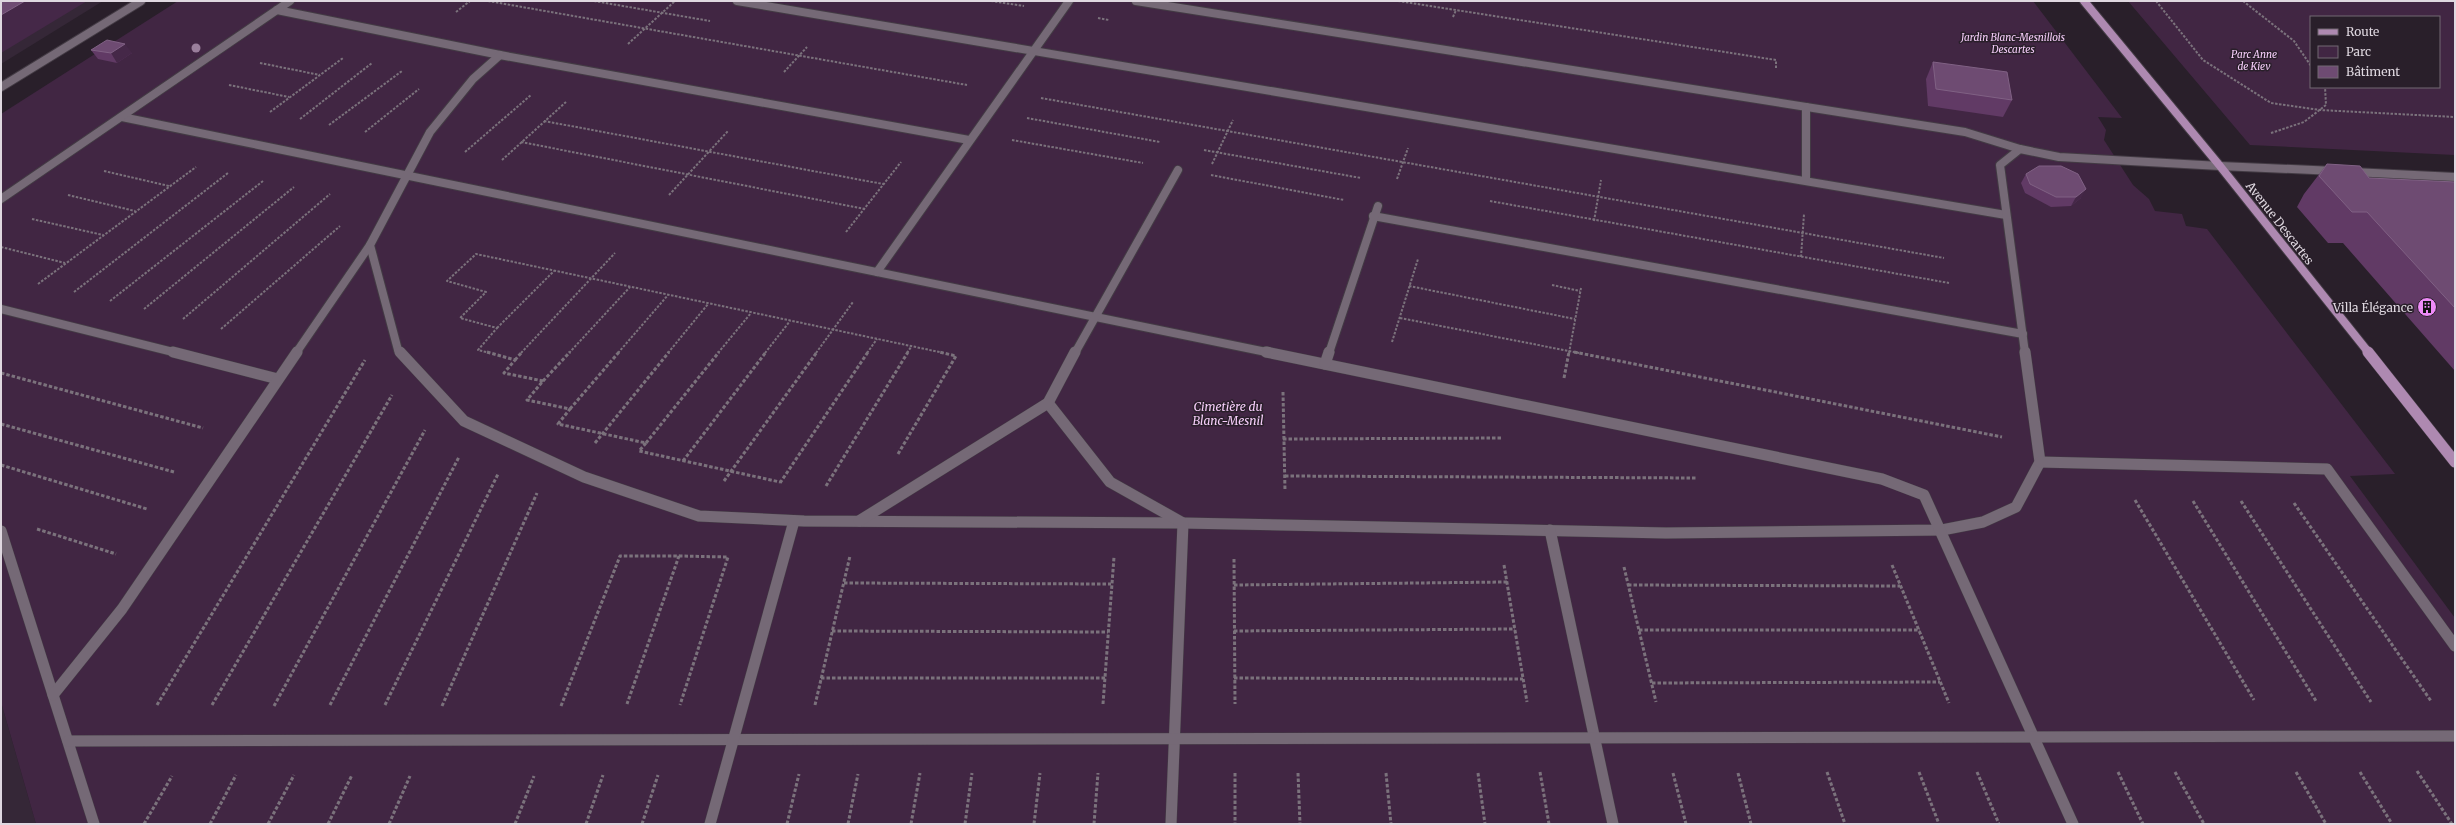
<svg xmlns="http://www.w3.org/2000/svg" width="2456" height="825" font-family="Merriweather,serif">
<rect width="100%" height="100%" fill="#291f2a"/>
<g fill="#352737">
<polygon points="1,1 103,1 1,64"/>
<polygon points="1,702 36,824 1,824"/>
</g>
<g fill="#412643" fill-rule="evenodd">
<polygon points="178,1 2033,1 2122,118 2098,117 2106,130 2104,140 2133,185 2149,199 2155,211 2182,214 2186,226 2207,229 2395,474 2350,476 2455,618 2455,824 36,824 1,702 1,114"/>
<path d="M2128,1h327v154l-205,-10zM2311,17h128v70h-128z"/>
</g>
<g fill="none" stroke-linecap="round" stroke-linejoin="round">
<defs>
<g id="service-far1">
<polyline points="737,1 2006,215"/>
<polyline points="1136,1 1965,132 2020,149"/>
<polyline points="277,10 500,55 969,140"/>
<polyline points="1806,107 1806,180"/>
<polyline points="122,117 1271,353"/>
<polyline points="1,199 290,1"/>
<polyline points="1373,216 2023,334"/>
<polyline points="877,272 1069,1"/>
<polyline points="1,309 177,353"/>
<polyline points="296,353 370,245"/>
<polyline points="401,353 398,350 370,245 430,132 473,79 500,55"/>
<polyline points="1075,353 1178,170"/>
<polyline points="1329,353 1378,206"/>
<polyline points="2025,353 2000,165 2020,149 2059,157 2220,166"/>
</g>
<g id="service">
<polyline points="173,352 278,379"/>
<polyline points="400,352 464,421 584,477 699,516 804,521 1183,523 1666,533 1942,530 1983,522 2016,507 2040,462 2025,352"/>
<polyline points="1266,352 1882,479 1924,495 2073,824"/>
<polyline points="1325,364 1329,352"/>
<polyline points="1048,403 1110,482 1183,523 1171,824"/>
<polyline points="2040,462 2327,469 2455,646"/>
<polyline points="859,521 1048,403 1075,352"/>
<polyline points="1550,530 1613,824"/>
<polyline points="1,531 94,824"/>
<polyline points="53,695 122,609 297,352"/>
<polyline points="68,741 2455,736"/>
<polyline points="710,824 794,521"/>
</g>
<g id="minor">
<polyline points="1,87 141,1"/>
<polyline points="2220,166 2335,171"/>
<polyline points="2353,172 2455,177"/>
</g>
<polyline id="primary-far1" points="2084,1 2220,166 2369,353"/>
<polyline id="primary" points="2368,352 2455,462"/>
</defs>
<use href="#service-far1" stroke="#433b44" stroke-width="10"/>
<use href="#service" stroke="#433b44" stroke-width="12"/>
<use href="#minor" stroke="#433b44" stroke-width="10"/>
<use href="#primary-far1" stroke="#433b44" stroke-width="10"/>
<use href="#primary" stroke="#433b44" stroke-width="12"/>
<g stroke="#7b727c" stroke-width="2" stroke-dasharray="2.5 1.5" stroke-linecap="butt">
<polyline points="488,1 967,85"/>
<polyline points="594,1 710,21"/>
<polyline points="991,1 1024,6"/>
<polyline points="1398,1 1776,60 1776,69"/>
<polyline points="2156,1 2203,60 2271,103 2320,110 2455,117"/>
<polyline points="2243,1 2294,41 2311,66"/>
<polyline points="456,12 470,1"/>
<polyline points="1453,17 1456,10"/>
<polyline points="1098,18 1109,20"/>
<polyline points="628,44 675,1"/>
<polyline points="260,63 320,75"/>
<polyline points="784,72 807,47"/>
<polyline points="229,85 289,97"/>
<polyline points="1041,98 1944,258"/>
<polyline points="270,112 343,58"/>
<polyline points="1027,118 1160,142"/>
<polyline points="300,119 372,63"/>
<polyline points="544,121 883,184"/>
<polyline points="329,125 402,71"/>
<polyline points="365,132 419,89"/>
<polyline points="2271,133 2304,122 2326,105 2325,87"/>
<polyline points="1012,140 1143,163"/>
<polyline points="521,142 865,209"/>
<polyline points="1204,150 1361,178"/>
<polyline points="465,152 531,95"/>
<polyline points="502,160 566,102"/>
<polyline points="1212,164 1233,120"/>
<polyline points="104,171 169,186"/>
<polyline points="1211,175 1344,200"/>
<polyline points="1397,179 1408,148"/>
<polyline points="68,195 135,211"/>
<polyline points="669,195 728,131"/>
<polyline points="1490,201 1949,283"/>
<polyline points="32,219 103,235"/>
<polyline points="1594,221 1601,180"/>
<polyline points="846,232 901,162"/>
<polyline points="1,247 65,263"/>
<polyline points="1801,257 1804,214"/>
<polyline points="38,284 196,167"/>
<polyline points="1552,285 1580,291"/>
<polyline points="1409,286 1575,319"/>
<polyline points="74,292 228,173"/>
<polyline points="110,301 263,181"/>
<polyline points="144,309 294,187"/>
<polyline points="1400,318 1579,353"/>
<polyline points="183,319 330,194"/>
<polyline points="497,328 554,271"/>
<polyline points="221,329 340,226"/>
<polyline points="1392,342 1418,259"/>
<polyline points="490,353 478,350 497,328 460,318 486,292 447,281 476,254 944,353"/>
<polyline points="521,353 615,253"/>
<polyline points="569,353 630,287"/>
<polyline points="618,353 668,295"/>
<polyline points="668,353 708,304"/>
<polyline points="718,353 751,313"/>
<polyline points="765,353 790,321"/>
<polyline points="816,353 853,302"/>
<polyline points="867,353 877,339"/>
<polyline points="907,353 911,347"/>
<polyline points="1569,353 1581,288"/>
</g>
<g stroke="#7b727c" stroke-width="3" stroke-dasharray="3.5 2" stroke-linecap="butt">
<polyline points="487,352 515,360 504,373 543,381 527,400 570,409 558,424 646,443 639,451 780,482"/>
<polyline points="1574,352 2002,437"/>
<polyline points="515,360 522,352"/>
<polyline points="1,373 203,428"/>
<polyline points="1564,378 1569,352"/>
<polyline points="543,381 570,352"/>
<polyline points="1283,392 1285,491"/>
<polyline points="570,409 619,352"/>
<polyline points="1,424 174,472"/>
<polyline points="1283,439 1503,438"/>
<polyline points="595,443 669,352"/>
<polyline points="646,443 719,352"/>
<polyline points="898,454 956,356 939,352"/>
<polyline points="683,461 766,352"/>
<polyline points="1,465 147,509"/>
<polyline points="1285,476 1696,478"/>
<polyline points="724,481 817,352"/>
<polyline points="780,483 868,352"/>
<polyline points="826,486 908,352"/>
<polyline points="2135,500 2254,700"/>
<polyline points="2193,501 2316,701"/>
<polyline points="2241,501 2371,702"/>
<polyline points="2294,503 2431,701"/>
<polyline points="37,529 116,554"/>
<polyline points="679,556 728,557 680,705"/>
<polyline points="1234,559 1235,704"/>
<polyline points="1504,565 1527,702"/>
<polyline points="1892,565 1949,703"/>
<polyline points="1624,567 1656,702"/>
<polyline points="844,583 1111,584"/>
<polyline points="1234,585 1507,582"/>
<polyline points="1628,585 1900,586"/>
<polyline points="1639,630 1920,630"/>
<polyline points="832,631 1108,632"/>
<polyline points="1234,631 1515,629"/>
<polyline points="821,678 1105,678"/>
<polyline points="1234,678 1523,679"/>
<polyline points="1652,683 1940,682"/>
<polyline points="1103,704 1114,557"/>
<polyline points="157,705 365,360"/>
<polyline points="212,705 392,395"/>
<polyline points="330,705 459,457"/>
<polyline points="385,705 498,474"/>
<polyline points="815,705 850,556"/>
<polyline points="274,706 425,430"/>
<polyline points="442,706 537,493"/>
<polyline points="561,706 620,556 679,556 627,704"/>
<polyline points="2417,771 2452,824"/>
<polyline points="1540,772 1549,824"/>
<polyline points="1827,772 1845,824"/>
<polyline points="1919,772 1939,824"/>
<polyline points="1977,772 1999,824"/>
<polyline points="2118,772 2143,824"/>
<polyline points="2175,772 2204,824"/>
<polyline points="2296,772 2326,824"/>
<polyline points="2360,772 2392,824"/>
<polyline points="1235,773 1235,824"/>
<polyline points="1298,773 1300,824"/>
<polyline points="1386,773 1391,824"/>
<polyline points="1478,773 1485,824"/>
<polyline points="1673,773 1686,824"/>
<polyline points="1738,773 1751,824"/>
<polyline points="144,824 172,776"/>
<polyline points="210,824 236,775"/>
<polyline points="268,824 294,775"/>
<polyline points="328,824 352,775"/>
<polyline points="389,824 410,776"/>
<polyline points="515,824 534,776"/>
<polyline points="586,824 603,775"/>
<polyline points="642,824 658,775"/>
<polyline points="787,824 799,774"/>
<polyline points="848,824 858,774"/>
<polyline points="911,824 920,773"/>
<polyline points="965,824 972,773"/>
<polyline points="1034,824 1040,773"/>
<polyline points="1094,824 1098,773"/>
</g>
<use href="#service-far1" stroke="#756976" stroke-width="8"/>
<use href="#service" stroke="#756976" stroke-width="11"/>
<use href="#minor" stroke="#756976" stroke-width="8"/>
<use href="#primary-far1" stroke="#ae89b1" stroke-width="8"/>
<use href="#primary" stroke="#ae89b1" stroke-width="11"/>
</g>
<circle fill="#9a7f9c" cx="196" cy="48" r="4.5"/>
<g fill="#613a65">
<polygon points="91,50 132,53 117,63 98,59"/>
<polygon points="1933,62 2012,100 2003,117 1928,106 1926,79"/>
<polygon points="2327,164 2369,178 2455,182 2455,371 2343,243 2328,243 2297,207 2304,194"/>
<polygon points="2026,174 2081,198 2071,206 2051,207 2025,193 2021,183"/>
</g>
<g fill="#452848">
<polygon points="25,1 87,1 1,53 1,15"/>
<polygon points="125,44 132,53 117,63 111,53"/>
<polygon points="2086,189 2081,198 2071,206 2076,197"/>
</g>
<g fill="#6e4b72" stroke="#806184">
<polygon points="1,1 25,1 1,15"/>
<polygon points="107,40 125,44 111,53 91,50"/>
<polygon points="1933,62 2007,72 2012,100 1936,89"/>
<polygon points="2327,164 2360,166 2369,178 2455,182 2455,308 2367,212 2352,212 2319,176"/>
<polygon points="2039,166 2061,166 2078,174 2086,189 2076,197 2056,197 2030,184 2026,174"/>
</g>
<defs>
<symbol id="building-disc" viewBox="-11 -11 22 22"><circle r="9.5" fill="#ee8bf8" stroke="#291f2a"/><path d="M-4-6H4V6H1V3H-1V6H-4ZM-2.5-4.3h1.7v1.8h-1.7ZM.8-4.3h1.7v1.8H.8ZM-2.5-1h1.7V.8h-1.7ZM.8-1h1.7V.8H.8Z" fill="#111"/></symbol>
</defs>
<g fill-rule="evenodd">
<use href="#building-disc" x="2416" y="296" width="22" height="22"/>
</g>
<g text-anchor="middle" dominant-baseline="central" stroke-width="3" stroke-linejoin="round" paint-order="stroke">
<g font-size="10" font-style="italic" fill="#f6cefa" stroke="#291f2a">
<text x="2013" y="37">Jardin Blanc-Mesnillois<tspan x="2013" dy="12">Descartes</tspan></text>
<text x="2254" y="54">Parc Anne<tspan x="2254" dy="12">de Kiev</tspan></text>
</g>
<g font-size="12" fill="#dfd8e0" stroke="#291f2a">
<text transform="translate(2280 223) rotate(52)">Avenue Descartes</text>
</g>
<g font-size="12" fill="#dfd8e0" stroke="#291f2a" text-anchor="end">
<text x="2413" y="307">Villa Élégance</text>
</g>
<g font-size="12" font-style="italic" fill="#f6cefa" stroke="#291f2a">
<text x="1228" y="406">Cimetière du<tspan x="1228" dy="14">Blanc-Mesnil</tspan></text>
</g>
</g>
<rect width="2456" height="825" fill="none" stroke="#dfd8e0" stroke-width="4"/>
<rect x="2310" y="16" width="130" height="72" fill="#291f2a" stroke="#726973"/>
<rect x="2318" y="29" width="20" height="6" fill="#ae89b1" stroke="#726973"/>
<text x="2346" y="36" font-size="12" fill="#dfd8e0">Route</text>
<rect x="2318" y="46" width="20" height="12" fill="#412643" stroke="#726973"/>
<text x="2346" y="56" font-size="12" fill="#dfd8e0">Parc</text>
<rect x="2318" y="66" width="20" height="12" fill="#6e4b72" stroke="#726973"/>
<text x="2346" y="76" font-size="12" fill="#dfd8e0">Bâtiment</text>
</svg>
